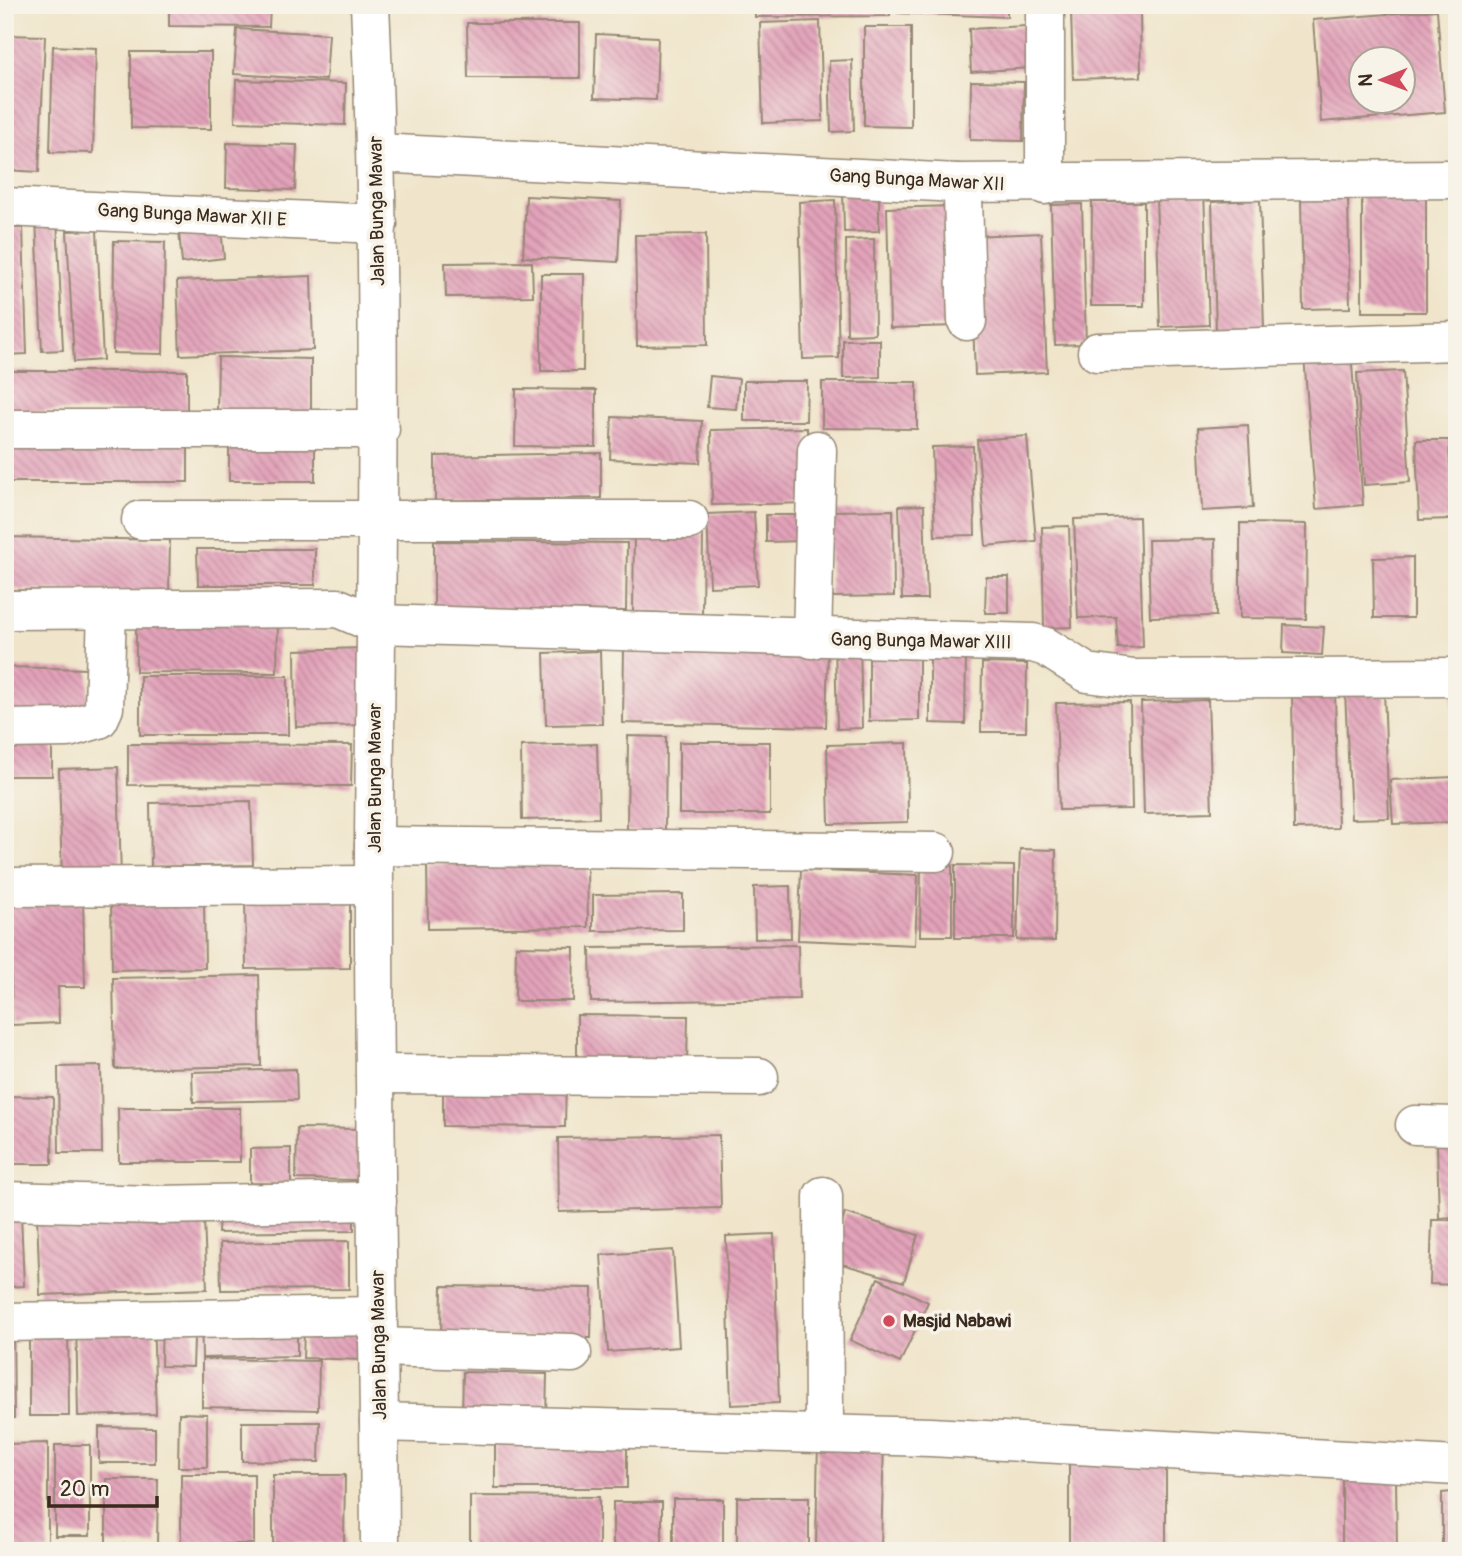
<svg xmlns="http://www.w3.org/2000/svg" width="1462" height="1556" font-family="Pangolin,sans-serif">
<defs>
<pattern id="building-back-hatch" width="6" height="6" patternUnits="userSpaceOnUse" patternTransform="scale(1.75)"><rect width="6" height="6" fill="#e3a3ba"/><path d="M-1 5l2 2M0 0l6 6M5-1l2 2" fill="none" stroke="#b98597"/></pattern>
</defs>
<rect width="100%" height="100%" fill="#f7f3e8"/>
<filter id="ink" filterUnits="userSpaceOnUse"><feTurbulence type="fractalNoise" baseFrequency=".0143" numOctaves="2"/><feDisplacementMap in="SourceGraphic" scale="14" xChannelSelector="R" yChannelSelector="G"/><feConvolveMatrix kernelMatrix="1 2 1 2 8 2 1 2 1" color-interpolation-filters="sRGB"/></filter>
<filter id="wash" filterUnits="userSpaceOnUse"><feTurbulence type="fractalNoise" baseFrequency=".00686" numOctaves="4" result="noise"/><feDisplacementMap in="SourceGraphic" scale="28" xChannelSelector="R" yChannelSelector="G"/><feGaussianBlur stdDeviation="1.57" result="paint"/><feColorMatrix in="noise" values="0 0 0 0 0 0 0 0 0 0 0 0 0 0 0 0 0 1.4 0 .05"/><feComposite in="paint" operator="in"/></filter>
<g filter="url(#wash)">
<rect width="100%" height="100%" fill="#f0e5cb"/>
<g id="blocks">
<g fill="url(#building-back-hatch)" fill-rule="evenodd">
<polygon points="169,5 270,5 269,27 169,26"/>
<polygon points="755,5 890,5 890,16 755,17"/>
<polygon points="898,5 1007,5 1007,17 898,13"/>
<polygon points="1140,9 1141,77 1073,79 1071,11"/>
<path d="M1437,10l8,102 -124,10 -8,-102zM1360,60h42v42h-42z"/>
<polygon points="820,21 823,121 763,123 760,23"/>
<polygon points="467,23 580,23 580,78 468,78"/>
<polygon points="1026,26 1029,68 971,72 969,29"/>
<polygon points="864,27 911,27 911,127 864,126"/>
<polygon points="237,29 329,34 326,80 234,74"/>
<polygon points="596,34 658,37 656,100 594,98"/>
<polygon points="5,35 45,36 39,172 5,170"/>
<polygon points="53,46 96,48 93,153 50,152"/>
<polygon points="131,52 211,52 211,129 131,128"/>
<polygon points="852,60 854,131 831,132 829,61"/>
<polygon points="236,80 346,83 345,125 235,122"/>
<polygon points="971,81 1024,82 1023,141 970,140"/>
<polygon points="227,143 297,145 295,190 226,188"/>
<polygon points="879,189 879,231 844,232 843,190"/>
<polygon points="1204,192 1209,325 1160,327 1156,194"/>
<rect x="1362" y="194" width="64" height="118"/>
<polygon points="526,196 621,201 618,262 523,257"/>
<polygon points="1348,196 1350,308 1303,309 1301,197"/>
<polygon points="835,200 839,358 803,359 799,202"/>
<polygon points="1260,200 1264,328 1216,330 1212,202"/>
<polygon points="1092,202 1144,202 1144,306 1091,306"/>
<polygon points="1082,204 1086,344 1055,345 1051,205"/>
<polygon points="952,206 955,326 890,328 887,208"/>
<polygon points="57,218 63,350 42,351 36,219"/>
<polygon points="5,228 23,228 27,354 5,355"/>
<polygon points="221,228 224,258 182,263 179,232"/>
<polygon points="97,230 103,360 74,362 67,231"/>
<polygon points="1041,233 1047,372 975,375 970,236"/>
<polygon points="706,234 707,345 637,346 635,235"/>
<polygon points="874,239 875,334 847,335 846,240"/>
<polygon points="114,241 165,242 163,354 113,353"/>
<polygon points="532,262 533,296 446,297 445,263"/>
<polygon points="541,274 584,274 583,371 541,371"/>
<polygon points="311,276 313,350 180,355 177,281"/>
<polygon points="843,340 880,340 880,377 843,378"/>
<polygon points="1457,347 1457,392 1455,392 1451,348"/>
<polygon points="1351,352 1363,505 1316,509 1304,356"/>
<polygon points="218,357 311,359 311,415 217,413"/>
<rect x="5" y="371" width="182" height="40"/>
<polygon points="1403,371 1410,482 1364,485 1357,373"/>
<polygon points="710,376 739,379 736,409 707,407"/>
<polygon points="744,381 807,381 806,421 744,421"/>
<polygon points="822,382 917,382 917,429 822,428"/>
<polygon points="516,389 596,390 596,447 515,446"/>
<polygon points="612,417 702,421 700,463 610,459"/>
<polygon points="1248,425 1253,508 1202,511 1198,428"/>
<polygon points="807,428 809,503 712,505 711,430"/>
<polygon points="1027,436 1036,541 986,546 977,440"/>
<polygon points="229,437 315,438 315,481 229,481"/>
<rect x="5" y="438" width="183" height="44"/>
<polygon points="1416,440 1449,440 1452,519 1419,520"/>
<polygon points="973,446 975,535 935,536 932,447"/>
<polygon points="601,453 601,498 435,501 435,456"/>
<polygon points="924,505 927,599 902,599 899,506"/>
<polygon points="893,510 894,596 830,597 829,511"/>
<polygon points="754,512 758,585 710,587 707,514"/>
<polygon points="766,515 802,515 802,541 766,542"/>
<polygon points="1139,517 1143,647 1118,648 1116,617 1078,618 1074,519"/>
<polygon points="1240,523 1307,524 1306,619 1240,618"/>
<polygon points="1069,526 1072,627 1044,628 1042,527"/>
<polygon points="634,533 703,534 702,614 633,612"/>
<polygon points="5,537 170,540 169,593 5,590"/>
<polygon points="1215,539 1216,616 1150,617 1148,540"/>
<polygon points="434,541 627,543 626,611 434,609"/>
<polygon points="197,549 315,549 315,585 198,585"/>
<polygon points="1413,557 1413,618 1374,618 1373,558"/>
<polygon points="986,577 1009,577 1009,613 985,613"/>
<polygon points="136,618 278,619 277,673 136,672"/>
<polygon points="1284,625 1324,627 1322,655 1283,653"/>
<polygon points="860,641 862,728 837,729 835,642"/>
<polygon points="624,645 828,649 826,727 623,723"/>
<polygon points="363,648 365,725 296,727 295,650"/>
<polygon points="600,651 602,724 546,725 544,653"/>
<polygon points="919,652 919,720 869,721 869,653"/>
<polygon points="930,652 966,652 965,724 930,723"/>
<polygon points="982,663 1027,664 1026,732 981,732"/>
<polygon points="5,667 89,669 88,717 5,715"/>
<rect x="140" y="676" width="148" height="59"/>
<polygon points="1452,685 1457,685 1457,743 1454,743"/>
<polygon points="1384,691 1389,818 1351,819 1345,692"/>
<polygon points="1335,692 1338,828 1294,829 1292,693"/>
<polygon points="1208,700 1212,812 1144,814 1141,702"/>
<polygon points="1130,702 1132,809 1059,810 1056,703"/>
<rect x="5" y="736" width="47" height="40"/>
<polygon points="628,736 666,737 665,832 627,831"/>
<rect x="679" y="742" width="91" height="72"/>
<polygon points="907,743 908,822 829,824 827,745"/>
<polygon points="128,744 352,745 351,786 128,785"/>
<polygon points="597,744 599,818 522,820 521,746"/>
<polygon points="118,767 121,879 62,881 59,769"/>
<polygon points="1453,777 1455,822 1393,824 1390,780"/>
<polygon points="251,801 253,865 151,867 150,803"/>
<polygon points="1020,849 1056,850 1055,941 1017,940"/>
<polygon points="921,856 952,856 952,936 920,936"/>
<polygon points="587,862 588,927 428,929 427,864"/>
<polygon points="955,865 1014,866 1014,938 955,938"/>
<polygon points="801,870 918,875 915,945 798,940"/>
<polygon points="790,886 791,938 755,939 754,887"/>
<polygon points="350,893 350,968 246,969 245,894"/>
<polygon points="683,894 683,930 593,931 593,895"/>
<polygon points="204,897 205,968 112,970 111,898"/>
<polygon points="83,899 85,987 58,987 59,1023 12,1025 9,903"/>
<polygon points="798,945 799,999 591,1002 590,948"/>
<polygon points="516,946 574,947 573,1001 515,1001"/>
<polygon points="259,975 261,1066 115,1069 113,978"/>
<polygon points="577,1015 688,1016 687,1062 577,1060"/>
<polygon points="101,1066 102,1153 59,1153 58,1067"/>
<polygon points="296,1069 297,1100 193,1102 192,1072"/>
<polygon points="443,1077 566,1077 565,1127 443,1126"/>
<polygon points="7,1096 53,1097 52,1164 6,1164"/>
<polygon points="118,1108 240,1108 240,1162 119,1162"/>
<polygon points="297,1128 360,1129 359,1180 296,1179"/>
<polygon points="719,1135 721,1208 559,1212 558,1138"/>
<polygon points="1437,1145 1457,1145 1457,1217 1439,1218"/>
<polygon points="291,1148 291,1184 250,1183 250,1149"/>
<polygon points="354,1209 354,1231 218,1233 219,1212"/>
<polygon points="845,1213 918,1235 904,1282 832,1261"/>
<polygon points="5,1214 21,1214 24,1286 5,1287"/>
<polygon points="37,1215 204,1220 207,1289 40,1295"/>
<polygon points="1432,1220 1457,1220 1457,1285 1430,1284"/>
<polygon points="774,1234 779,1403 731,1405 726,1236"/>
<polygon points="349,1241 349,1289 221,1290 220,1243"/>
<polygon points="673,1250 679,1347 608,1352 601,1255"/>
<polygon points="878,1278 928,1302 900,1363 850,1340"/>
<polygon points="442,1286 592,1288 591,1338 441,1336"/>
<polygon points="305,1307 365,1309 363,1360 303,1358"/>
<polygon points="297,1309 297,1356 202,1358 201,1311"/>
<polygon points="162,1312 195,1313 193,1367 161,1366"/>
<polygon points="153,1315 156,1414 78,1416 76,1317"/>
<polygon points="5,1317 13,1317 14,1418 5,1418"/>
<polygon points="29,1317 68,1318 69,1416 29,1416"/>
<polygon points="202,1359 319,1361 318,1410 202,1407"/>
<polygon points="463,1372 547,1374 546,1418 462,1416"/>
<polygon points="179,1413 207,1414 207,1467 178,1467"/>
<polygon points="242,1422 320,1422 319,1462 242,1461"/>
<polygon points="99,1427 155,1428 155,1463 99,1463"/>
<polygon points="818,1440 884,1442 881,1547 816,1545"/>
<polygon points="48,1443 48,1551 5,1551 5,1444"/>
<rect x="495" y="1443" width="132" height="45"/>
<rect x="55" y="1445" width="35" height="91"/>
<polygon points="1166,1456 1166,1551 1069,1551 1069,1457"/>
<rect x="181" y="1474" width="73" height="70"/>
<polygon points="273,1475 345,1475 344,1544 273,1543"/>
<polygon points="106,1479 158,1479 157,1545 106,1544"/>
<polygon points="1342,1479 1396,1479 1397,1551 1342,1551"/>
<polygon points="1452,1492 1453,1551 1442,1551 1442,1493"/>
<polygon points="470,1496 599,1497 599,1551 470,1551"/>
<rect x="737" y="1497" width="72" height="54"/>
<rect x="673" y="1499" width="50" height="52"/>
<rect x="613" y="1502" width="49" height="49"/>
</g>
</g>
</g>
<g filter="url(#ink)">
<use href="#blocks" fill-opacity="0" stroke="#968874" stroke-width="2"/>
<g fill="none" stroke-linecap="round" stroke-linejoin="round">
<defs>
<g id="minor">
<path d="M370,5c13,280 6,559 4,839 -1,235 5,471 6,707"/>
<polyline points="1045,5 1045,185"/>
<polyline points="377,153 957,183 1457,179"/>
<polyline points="957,183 963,198 967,321"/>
<polyline points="5,207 378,224"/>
<polyline points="1097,352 1457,341"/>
<polyline points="5,429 380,429"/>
<polyline points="141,520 689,520"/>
<polyline points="5,610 338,608 376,624 1033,643 1046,647 1087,673 1134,679 1457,677"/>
<polyline points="812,639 817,450"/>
<polyline points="5,729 68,728 99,719 104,708 107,610"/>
<polyline points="374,846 936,852"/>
<polyline points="5,887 374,885"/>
<polyline points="376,1074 759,1077"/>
<polyline points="1415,1125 1457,1126"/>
<polyline points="823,1196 824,1434"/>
<polyline points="5,1201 157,1205 377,1201"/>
<polyline points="5,1322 378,1316"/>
<polyline points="379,1347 572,1353"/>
<polyline points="379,1422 931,1437 1457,1466"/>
</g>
</defs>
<use href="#minor" stroke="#968874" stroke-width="41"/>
<use href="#minor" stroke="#fff" stroke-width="38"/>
</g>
</g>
<circle fill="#d1495b" stroke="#f7f3e8" stroke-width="2.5" cx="889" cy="1321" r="7"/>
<g text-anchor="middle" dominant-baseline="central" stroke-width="7" stroke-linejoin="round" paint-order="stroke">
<g font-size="19" fill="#3b2a1e" stroke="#f7f3e8">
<text transform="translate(917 180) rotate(3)">Gang Bunga Mawar XII</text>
<text transform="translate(377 211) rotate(-91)">Jalan Bunga Mawar</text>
<text transform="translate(192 215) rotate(3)">Gang Bunga Mawar XII E</text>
<text transform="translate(921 641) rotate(1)">Gang Bunga Mawar XIII</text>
<text transform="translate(375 778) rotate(-90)">Jalan Bunga Mawar</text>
<text transform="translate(379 1345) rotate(-91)">Jalan Bunga Mawar</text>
</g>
<g font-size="19" font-weight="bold" fill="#3b2a1e" stroke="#f7f3e8" text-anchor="start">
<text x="903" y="1321">Masjid Nabawi</text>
</g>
</g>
<rect width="1462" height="1556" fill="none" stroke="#f7f3e8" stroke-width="28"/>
<g transform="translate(1382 80) rotate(269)"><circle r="33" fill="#f7f3e8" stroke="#aca397" stroke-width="2"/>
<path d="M0-5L12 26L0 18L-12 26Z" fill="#d1495b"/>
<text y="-10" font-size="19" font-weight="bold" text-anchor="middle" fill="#3b2a1e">N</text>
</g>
<path d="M49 1496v10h108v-10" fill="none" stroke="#3b2a1e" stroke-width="3.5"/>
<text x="60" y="1496" font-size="21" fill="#3b2a1e" stroke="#f7f3e8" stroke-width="5" paint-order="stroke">20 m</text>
</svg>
